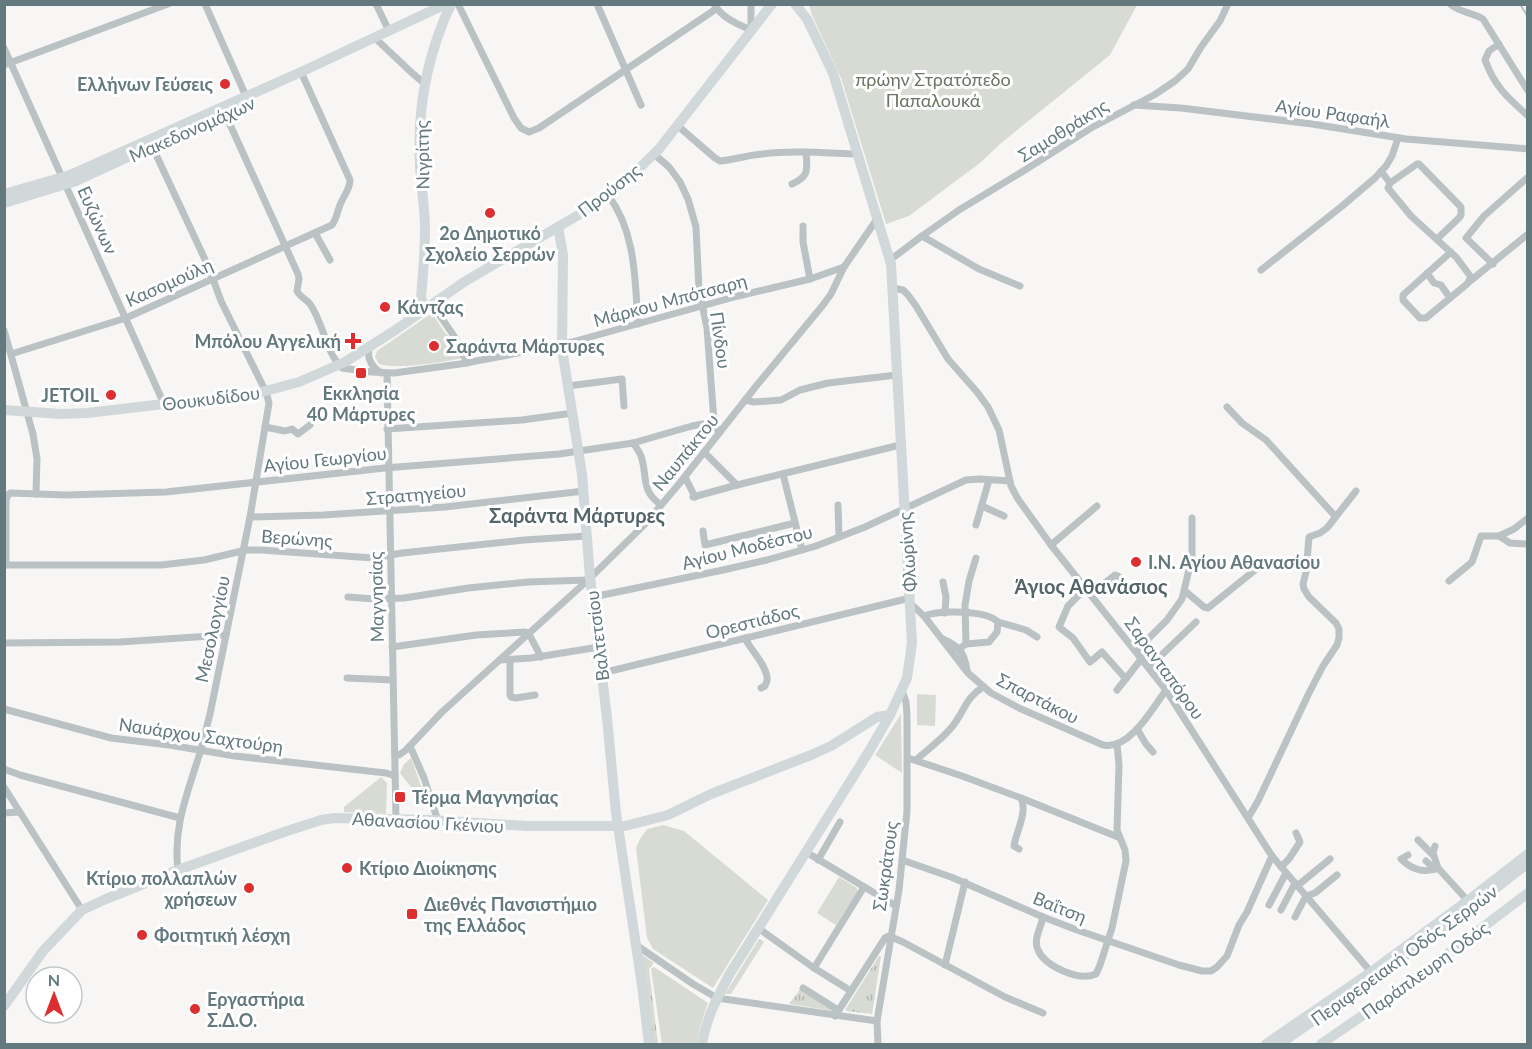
<svg xmlns="http://www.w3.org/2000/svg" width="1532" height="1049" font-family="Lato,sans-serif">
<defs>
<pattern id="grass-tufts" width="24" height="20" patternUnits="userSpaceOnUse" patternTransform="scale(1.5)"><rect width="24" height="20" fill="#d8dbd3"/><path d="M3 7l-1-3M5 7V3M7 7l1-3M15 17l-1-3M17 17v-4M19 17l1-3" fill="none" stroke="#b3b6b0"/></pattern>
</defs>
<rect width="100%" height="100%" fill="#f7f6f4"/>
<g fill="url(#grass-tufts)">
<polygon points="759,939 764,942 731,994 725,994"/>
<polygon points="641,954 654,963 649,969 658,1044 653,1044"/>
<polygon points="879,956 881,956 872,1014 847,1011 845,1010"/>
<polygon points="801,988 834,1011 789,1004"/>
</g>
<g fill="#d8dbd3">
<polygon points="809,5 809,4 1137,5 1110,55 1000,144 980,163 909,216 886,224 841,78 812,15"/>
<path d="M432,313l13,20 9,8 9,17c-19,4 -66,12 -84,6l-4,-7 2,-6z"/>
<polygon points="917,694 936,695 935,726 917,725"/>
<polygon points="901,714 902,773 875,755"/>
<polygon points="411,758 429,808 428,809 400,773 404,764"/>
<polygon points="381,777 387,783 386,814 344,812 344,807"/>
<polygon points="663,825 684,831 768,900 713,988 653,949 647,938 636,848 640,839 647,829"/>
<polygon points="839,877 857,888 857,892 836,925 817,913"/>
<polygon points="654,967 708,1003 700,1027 697,1044 662,1044 651,969"/>
</g>
<g fill="none" stroke-linecap="round" stroke-linejoin="round">
<polyline stroke="#b2c4c4" stroke-width="2" points="1520,4 1528,17"/>
<g stroke="#bbc2c4" stroke-width="7">
<polyline points="205,4 249,103"/>
<polyline points="376,4 389,31"/>
<polyline points="458,4 514,118 521,128 529,132 539,128 716,9"/>
<polyline points="597,4 641,105"/>
<path d="M714,4c8,14 23,20 37,26v-26"/>
<path d="M1450,4c10,9 23,8 33,15l45,72"/>
<polyline points="375,38 412,73 424,83"/>
<path d="M1499,44l-10,7 -4,9c10,27 22,37 43,56"/>
<polyline points="4,48 164,404"/>
<polyline points="4,65 168,4"/>
<polyline points="1134,105 1181,108 1312,124 1406,139 1528,149"/>
<path d="M222,107l76,167 1,5 -2,12c3,6 9,8 13,13 13,18 16,49 32,64l30,4 22,1 66,-9 43,-8 69,-14 166,-46 72,-17 34,-12"/>
<path d="M678,126l37,32 5,3c14,-1 28,-6 42,-7 32,-4 64,-1 95,0"/>
<path d="M152,146l57,122 12,33 45,91 3,11 -19,114 -40,197c-4,15 -7,30 -12,45 -12,38 -25,70 -20,111"/>
<polyline points="654,154 669,167 680,182 688,199 696,227 699,290 707,328 714,422 719,433"/>
<polyline points="1381,171 1390,183 1388,188 1411,216 1456,257 1471,277 1467,284 1426,318 1420,318 1403,300 1403,295 1451,252"/>
<polyline points="1390,183 1417,164 1419,164 1461,207 1461,215 1459,218 1437,239"/>
<path d="M792,184c18,-8 15,-15 14,-32"/>
<path d="M608,195c28,37 27,85 30,129"/>
<polyline points="803,226 803,242 810,279"/>
<polyline points="315,233 330,260"/>
<polyline points="922,236 979,269 1020,286"/>
<polyline points="890,260 922,236 959,210 1025,170 1091,128 1154,95 1175,81 1188,69 1201,47 1220,21 1228,4"/>
<polyline points="1493,264 1466,238 1484,216 1528,177"/>
<polyline points="1261,270 1341,207 1375,178 1386,166 1392,156 1398,138"/>
<polyline points="1427,273 1434,283 1441,285 1450,298"/>
<polyline points="1469,282 1528,234"/>
<polyline points="893,288 903,290 908,295 916,306 948,359 977,392 988,407 999,430 1011,486 1018,499 1051,545 1166,690 1272,856 1371,972"/>
<polyline points="432,304 456,339 467,363"/>
<polyline points="4,330 33,434 37,459 36,494"/>
<path d="M369,347c-2,12 2,19 12,26"/>
<path d="M11,354l115,-36 206,-93c5,-7 5,-13 8,-20 3,-9 10,-15 10,-25l-49,-108"/>
<polyline points="387,373 396,819"/>
<polyline points="568,386 622,379 624,406"/>
<polyline points="745,400 754,402 781,400 800,390 828,383 897,375"/>
<polyline points="1227,407 1242,423 1266,440 1335,516"/>
<polyline points="265,427 285,431 292,429 298,434 310,425"/>
<polyline points="387,429 522,420 573,413"/>
<path d="M633,443c3,4 6,8 8,13 7,21 -1,34 20,49"/>
<polyline points="704,452 737,485"/>
<polyline points="783,474 802,550"/>
<polyline points="685,477 695,497"/>
<polyline points="693,497 737,485 900,445"/>
<polyline points="838,505 839,537"/>
<polyline points="982,506 1004,516"/>
<polyline points="250,517 323,515 445,507 584,491"/>
<polyline points="976,525 989,480"/>
<polyline points="703,531 705,545 795,523"/>
<polyline points="1499,536 1514,529 1528,518"/>
<polyline points="1051,545 1097,506"/>
<polyline points="4,565 161,565 204,560 246,550 261,550 373,558 402,553 524,540 587,536"/>
<polyline points="6,565 6,500 8,495 10,493 66,495 166,492 385,468 559,454 633,443 692,426 714,422"/>
<polyline points="1449,581 1472,562 1481,536 1499,536 1510,543 1528,544"/>
<polyline points="943,582 946,597 945,613"/>
<polyline points="1086,588 1068,606 1059,627 1073,638 1090,662 1102,652 1126,679"/>
<polyline points="1185,591 1204,607 1208,608 1255,570"/>
<polyline points="1091,594 1115,575 1118,576 1124,582"/>
<polyline points="348,597 374,599 404,598 468,588 528,582 587,580"/>
<polyline points="593,597 723,570 767,560 816,546 865,527 966,480 979,479 1010,481"/>
<path d="M911,604l13,12 44,57 23,20 28,15 84,37c26,6 50,-37 63,-55"/>
<path d="M924,616c15,-6 63,-6 74,6l-1,10 -8,10 -23,2 -7,5"/>
<polyline points="998,622 1026,630 1037,637"/>
<path d="M745,638c6,13 20,25 22,39 1,3 -1,6 -2,9l-4,2"/>
<path d="M943,639c17,8 21,13 24,31"/>
<polyline points="4,643 120,642 226,635"/>
<polyline points="966,644 965,605 969,581 976,558"/>
<polyline points="392,647 476,635 525,632 529,634 541,657"/>
<polyline points="1136,651 1167,620 1182,599 1192,557 1192,518"/>
<polyline points="500,660 531,658 599,647"/>
<polyline points="510,661 510,695 511,697 516,698 535,695"/>
<polyline points="1149,667 1196,622"/>
<polyline points="602,673 910,598"/>
<polyline points="347,678 393,680"/>
<polyline points="1117,690 1142,658"/>
<polyline points="4,709 111,738 169,745 235,756 386,773 395,776"/>
<polyline points="1137,729 1146,744 1153,752"/>
<polyline points="410,746 424,778 438,821"/>
<polyline points="395,754 399,755 406,750 442,712 588,580 645,524 679,484 757,385 823,305 831,294 844,267 877,219"/>
<path d="M908,758l54,18 59,22c7,15 -5,33 -7,48l5,3"/>
<path d="M916,760c11,-10 25,-20 35,-32 13,-15 14,-30 32,-41"/>
<polyline points="4,769 20,775 180,818"/>
<polyline points="4,787 82,910"/>
<polyline points="1021,798 1118,837"/>
<polyline points="4,813 19,812"/>
<polyline points="1248,818 1258,801 1309,693 1323,666 1337,645 1339,638 1339,629 1336,623 1309,597 1304,589 1303,584 1306,572 1309,537 1320,533 1327,528 1356,491"/>
<polyline points="1418,840 1434,856"/>
<polyline points="1435,846 1433,853 1438,868 1468,901"/>
<polyline points="806,852 896,906"/>
<path d="M1408,855l-7,4c10,10 23,15 37,9"/>
<polyline points="818,860 840,822"/>
<polyline points="902,860 951,877 1043,917 1077,930 1179,965 1202,971 1211,971 1217,967 1227,956 1239,925 1247,912 1272,856"/>
<polyline points="1426,861 1435,869"/>
<polyline points="1281,867 1289,859 1300,842 1296,833"/>
<polyline points="1297,886 1330,859"/>
<polyline points="1269,905 1286,873"/>
<polyline points="1281,910 1295,883"/>
<path d="M1043,917c-2,11 -10,22 -5,33 7,16 41,32 58,24l4,-9 12,-37 14,-67 -1,-11 -8,-20 2,-65 -2,-21"/>
<polyline points="1295,917 1306,896 1315,893 1337,875"/>
<polyline points="758,928 814,968 851,991"/>
<polyline points="636,945 693,984 717,998 877,1021"/>
<polyline points="945,965 965,882"/>
<polyline points="814,968 864,887"/>
<polyline points="803,988 838,1010"/>
<polyline points="835,1016 885,938 889,936 903,942 1005,997 1043,1013"/>
<polyline points="878,1044 877,1021 899,890 907,811 907,715 906,702 902,690"/>
</g>
<g stroke="#d1d8d9" stroke-width="10">
<polyline points="4,194 70,175 301,72 446,4"/>
<polyline points="4,203 76,181 185,131"/>
<polyline points="558,227 563,255 562,349 582,474 590,577 607,718 616,813 642,985 649,1044"/>
<path d="M425,309l-4,-11c2,-23 4,-46 4,-69 0,-21 -4,-42 -5,-64 -3,-56 7,-110 31,-161"/>
<polyline points="4,410 61,414 87,413 258,393 299,382 345,362 394,331 464,282 580,214 602,200 625,182 659,149 772,4"/>
<polyline points="4,1006 43,951 82,910 106,899 178,870 284,832 321,820 334,818 431,820 527,826 625,826 668,815 711,794 811,755 831,746 877,717 890,715"/>
<path d="M702,1044c4,-25 15,-46 27,-69l139,-222 22,-38 17,-37 5,-35 -21,-379 -58,-191 -26,-54 -12,-15"/>
<polyline points="1266,1044 1371,972 1470,899 1528,854"/>
<polyline points="1321,1044 1404,987 1528,893"/>
</g>
<polyline stroke="#d1d8d9" stroke-width="10" points="1280,1044 1439,932 1528,863"/>
</g>
<g fill="#dd2e30" stroke="#fff" stroke-width="2">
<circle cx="225" cy="84" r="6"/>
<circle cx="490" cy="213" r="6"/>
<circle cx="385" cy="307" r="6"/>
<path d="M350 332h6v6h6v6h-6v6h-6v-6h-6v-6h6z"/>
<circle cx="434" cy="346" r="6"/>
<rect x="355" y="367" width="12" height="12" rx="3"/>
<circle cx="111" cy="395" r="6"/>
<circle cx="1136" cy="562" r="6"/>
<rect x="394" y="791" width="12" height="12" rx="3"/>
<circle cx="347" cy="868" r="6"/>
<circle cx="249" cy="888" r="6"/>
<rect x="406" y="908" width="12" height="12" rx="3"/>
<circle cx="142" cy="935" r="6"/>
<circle cx="195" cy="1009" r="6"/>
</g>
<g text-anchor="middle" dominant-baseline="central" stroke-width="6" stroke-linejoin="round" paint-order="stroke">
<g font-size="18" fill="#6a7661" stroke="#fff">
<text x="933" y="79">πρώην Στρατόπεδο<tspan x="933" dy="21">Παπαλουκά</tspan></text>
</g>
<g font-size="18" font-weight="bold" fill="#63797e" stroke="#fff" text-anchor="start">
<text x="213" y="84" text-anchor="end">Ελλήνων Γεύσεις</text>
<text x="490" y="233" text-anchor="middle">2ο Δημοτικό<tspan x="490" dy="21">Σχολείο Σερρών</tspan></text>
<text x="397" y="307">Κάντζας</text>
<text x="341" y="341" text-anchor="end">Μπόλου Αγγελική</text>
<text x="446" y="346">Σαράντα Μάρτυρες</text>
<text x="361" y="393" text-anchor="middle">Εκκλησία<tspan x="361" dy="21">40 Μάρτυρες</tspan></text>
<text x="99" y="395" text-anchor="end">JETOIL</text>
<text x="1148" y="562">Ι.Ν. Αγίου Αθανασίου</text>
<text x="412" y="797">Τέρμα Μαγνησίας</text>
<text x="359" y="868">Κτίριο Διοίκησης</text>
<text x="237" y="878" text-anchor="end">Κτίριο πολλαπλών<tspan x="237" dy="21">χρήσεων</tspan></text>
<text x="424" y="904">Διεθνές Πανσιστήμιο<tspan x="424" dy="21">της Ελλάδος</tspan></text>
<text x="154" y="935">Φοιτητική λέσχη</text>
<text x="207" y="999">Εργαστήρια<tspan x="207" dy="21">Σ.Δ.Ο.</tspan></text>
</g>
<g font-size="18" fill="#63797e" stroke="#fff">
<text transform="translate(1333 113) rotate(8)">Αγίου Ραφαήλ</text>
<text transform="translate(192 129) rotate(-24)">Μακεδονομάχων</text>
<text transform="translate(1063 130) rotate(-32)">Σαμοθράκης</text>
<text transform="translate(422 155) rotate(-91)">Νιγρίτης</text>
<text transform="translate(609 190) rotate(-38)">Προύσης</text>
<text transform="translate(98 220) rotate(66)">Ευζώνων</text>
<text transform="translate(169 282) rotate(-24)">Κασομούλη</text>
<text transform="translate(670 300) rotate(-15)">Μάρκου Μπότσαρη</text>
<text transform="translate(721 340) rotate(82)">Πίνδου</text>
<text transform="translate(211 398) rotate(-7)">Θουκυδίδου</text>
<text transform="translate(685 452) rotate(-51)">Ναυπάκτου</text>
<text transform="translate(325 459) rotate(-6)">Αγίου Γεωργίου</text>
<text transform="translate(416 494) rotate(-5)">Στρατηγείου</text>
<text transform="translate(297 538) rotate(4)">Βερώνης</text>
<text transform="translate(747 547) rotate(-14)">Αγίου Μοδέστου</text>
<text transform="translate(907 552) rotate(-94)">Φλωρίνης</text>
<text transform="translate(376 597) rotate(-91)">Μαγνησίας</text>
<text transform="translate(752 621) rotate(-14)">Ορεστιάδος</text>
<text transform="translate(212 629) rotate(-78)">Μεσολογγίου</text>
<text transform="translate(597 636) rotate(-97)">Βαλτετσίου</text>
<text transform="translate(1165 668) rotate(54)">Σαρανταπόρου</text>
<text transform="translate(1038 698) rotate(27)">Σπαρτάκου</text>
<text transform="translate(201 735) rotate(8)">Ναυάρχου Σαχτούρη</text>
<text transform="translate(428 822) rotate(3)">Αθανασίου Γκένιου</text>
<text transform="translate(885 866) rotate(-82)">Σωκράτους</text>
<text transform="translate(1060 907) rotate(22)">Βαΐτση</text>
<text transform="translate(1404 955) rotate(-36)">Περιφερειακή Οδός Σερρών</text>
<text transform="translate(1425 970) rotate(-36)">Παράπλευρη Οδός</text>
</g>
<g font-size="20" font-weight="bold" fill="#546569" stroke="#fff">
<text x="577" y="515">Σαράντα Μάρτυρες</text>
<text x="1091" y="586">Άγιος Αθανάσιος</text>
</g>
</g>
<rect width="1532" height="1049" fill="none" stroke="#63797e" stroke-width="12"/>
<g transform="translate(54 995)"><circle r="28" fill="#ffffff" stroke="#c1c9cb" stroke-width="1.5"/>
<path d="M0-4.5L10 22L0 15L-10 22Z" fill="#dd2e30"/>
<text y="-9" font-size="16" font-weight="bold" text-anchor="middle" fill="#63797e">N</text>
</g>
</svg>
